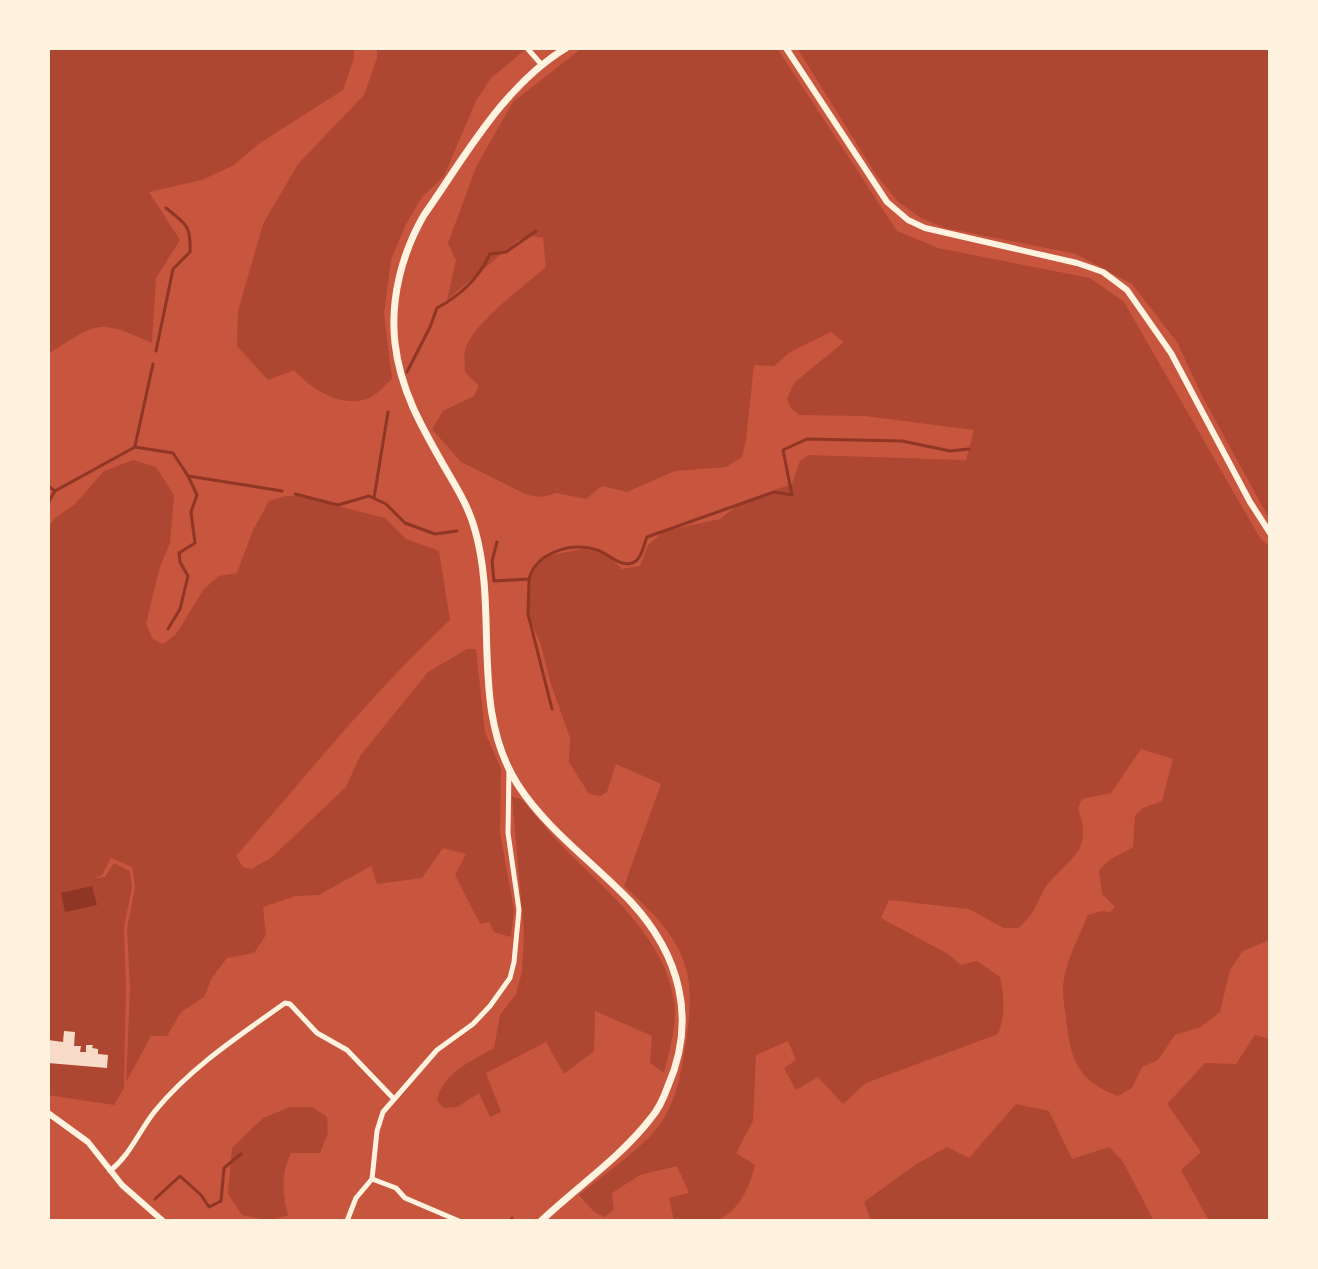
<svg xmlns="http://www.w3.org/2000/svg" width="1318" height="1269" font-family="Helvetica,sans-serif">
<rect width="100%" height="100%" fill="#c8553d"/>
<g fill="#ae4732">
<path d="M48,48h306v10l-11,32 -83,53 -26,22 -32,15 -53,12 31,48 -24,38 -4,65c-55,-25 -54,-20 -104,11z"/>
<path d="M377,48h150l-36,30 -15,23 -32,75 -22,21 -17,29 -14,34 -7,54 8,65c-7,6 -16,17 -25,20 -27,9 -56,-10 -73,-29l-26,10 -31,-34 1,-35 25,-87 35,-60 66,-69 13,-37z"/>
<path d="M582,48h195l120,183 41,17 152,30 34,24 136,236 10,9v393l-27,11 -13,19 -10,42 -19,15 -26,8 -17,25 -16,7 -10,21 -14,8c-41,-15 -48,-38 -52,-78 -1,-10 -4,-22 -3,-32 2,-24 16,-49 25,-71l13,-4 9,1 5,-5 -13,-13 -3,-24 12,-11 22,-12 2,-31 8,-8 19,-7 11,-42 -32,-10 -30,44 -29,6 -4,9c15,44 -6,47 -31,77 -5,7 -8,16 -12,23 -4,8 -11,14 -16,20h-15l-35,-19 -80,-9 -8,18 67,36 13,11 16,-4 23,16c4,19 6,38 -2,57l-132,49 -23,21 -25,-27 -22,13 -12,-22 12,-8 -8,-19 -32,14 -3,66 -17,32 19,12c-5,21 -15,44 -35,54 -11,6 -34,2 -46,2l-5,-23 20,-5 -12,-27 -37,9 -28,18 2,16 -9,8 -11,-5 -15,-17c23,-19 56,-42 75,-63 18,-21 25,-47 29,-73 16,-87 7,-113 -59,-173l37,-102 -45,-20 -9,28 -7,4 -11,-2 -20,-32 1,-24 -19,-54 -11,-42 -12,-25 3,-44 8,-12 12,-6 32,-6 23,5 16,15 18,-3 8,-21 16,-14 56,-12 22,-17 50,-18 8,-23 8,-6 158,5 8,-30 -109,-14 -66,-1 -8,-7 -4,-9 7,-16 50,-41 -13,-10 -41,20 -16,14 -20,-1 -8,75 -4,17 -16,10 -51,4 -48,21 -25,-6 -16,13 -29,-6 -15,4 -15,-2 -66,-33 -29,-33 11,-18 31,-15 5,-10 -14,-14c0,-8 -2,-17 1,-25 9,-25 59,-62 80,-80l-3,-29 -10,-2 -15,4 -71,60 9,-40 -8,-17 29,-78 36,-63z"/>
<polygon points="797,48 1270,48 1270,520 1202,396 1177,342 1132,284 1076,254 945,228 921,218 897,201 875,173"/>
<path d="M133,460l23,7 18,28 -4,48 -10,24 -14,57 7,15 10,5 13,-10 28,-45 15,-13 18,-3 16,-43 16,-29 17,-5h12l87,22 21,21 33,12 11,69c-78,73 -144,156 -214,236l7,11 8,2 20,-11 75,-71 14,-31 68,-84 39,-23h9l9,83 16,37 -1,63 14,78 -3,27 -17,-5 -5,-10 -9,2 -25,-49 11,-21 -23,-6 -21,30 -45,6 -6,-18 -52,29 -23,1 -33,11 3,28 -12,18 -27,5 -15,20 -8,19 -23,15 -14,24h-16l-25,46 4,-93 -3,-60 8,-42 -3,-20 -21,-9 -9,17 -7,3 10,-1 9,-14 16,8 2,16 -8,40 2,60 -2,101 -10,17 -66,-10v-567l7,-10 20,-14 29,-33z"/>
<path d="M512,797l9,2c18,20 34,41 53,59 41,40 90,82 100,142 4,23 -5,51 -10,73l-14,-10 2,-27 -57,-25 -1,40 -30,23 -18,-32 -60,31 15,39 -11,5 -11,-24 -22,14 -13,1 -7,-7c5,-28 35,-40 57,-53l6,-33 16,-21 6,-22 2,-39z"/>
<polygon points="1255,1035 1270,1039 1270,1221 1209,1221 1181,1170 1201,1152 1167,1104 1205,1063 1236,1064"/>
<polygon points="1016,1104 1049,1111 1072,1159 1109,1147 1122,1160 1154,1221 871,1221 864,1202 915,1165 947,1147 969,1158"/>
<path d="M290,1107h22l15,10 1,16 -8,20h-29c-10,21 -9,39 -3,62l-18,6 -28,-6 -14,-21 4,-46 31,-30z"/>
</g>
<polygon fill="#8f3625" points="92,886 97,905 65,912 61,893"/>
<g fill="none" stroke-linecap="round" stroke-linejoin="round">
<g stroke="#8f3625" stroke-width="3">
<path d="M156,351l17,-82 17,-17c1,-27 -4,-28 -24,-44"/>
<path d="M407,372l23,-45 7,-19c24,-13 41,-29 53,-54l16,-2 30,-21"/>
<polyline points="135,446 153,364"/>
<polyline points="48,486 55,491 135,447 173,453 188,476 282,491"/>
<polyline points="295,494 338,505 369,496 386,504 405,523 435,534 457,531"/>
<polyline points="374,498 388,412"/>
<polyline points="48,503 55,491"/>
<path d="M497,542l-5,19 2,20 35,-2c7,-27 43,-37 68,-29 11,3 22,17 35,13 10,-3 11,-17 15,-26l127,-45 18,3 -9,-45 24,-11 95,2 48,10 19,-2"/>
<polyline points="529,580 528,614 552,709"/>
<polyline points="168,629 180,609 188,576 180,562 179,553 195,543 191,512 197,495 188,476"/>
<polyline points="155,1199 180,1176 201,1195 209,1207 221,1201 224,1168 241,1154"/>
<polyline points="511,1221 512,1218"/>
</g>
</g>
<polygon fill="#f7dbc8" points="64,1031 75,1032 74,1046 81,1046 80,1052 86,1052 86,1045 93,1045 92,1048 98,1049 98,1054 108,1055 107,1068 48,1063 48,1040 63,1042"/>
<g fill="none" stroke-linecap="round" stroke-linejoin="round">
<g stroke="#fff3e0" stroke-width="5">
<polyline points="527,48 541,64"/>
<path d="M110,1171c21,-17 29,-40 45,-60 36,-44 84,-75 130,-108l5,1 27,29 30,17 47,49"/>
<polyline points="372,1179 396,1188 405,1198 459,1221"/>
<polyline points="347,1221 356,1198 372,1179 377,1131 383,1112 437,1050 473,1024 490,1006 510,978 514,962 519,910 508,833 509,768"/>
</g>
<g stroke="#fff3e0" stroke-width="6">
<polyline points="786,48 887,202 908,220 925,228 1077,263 1103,272 1127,290 1171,353 1250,502 1270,533"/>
<polyline points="48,1113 88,1142 122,1185 163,1221"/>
</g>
<path stroke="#fff3e0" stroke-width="7" d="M541,1221c36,-34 79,-63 110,-103 8,-9 13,-21 17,-32 29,-67 12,-131 -37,-184 -37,-39 -84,-72 -113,-117 -49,-77 -19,-171 -43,-255 -6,-23 -19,-43 -31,-64 -23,-40 -44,-77 -49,-123 -5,-44 7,-90 29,-128 41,-58 79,-129 142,-167"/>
</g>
<rect width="1318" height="1269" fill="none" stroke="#fff3e0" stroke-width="100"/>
</svg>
